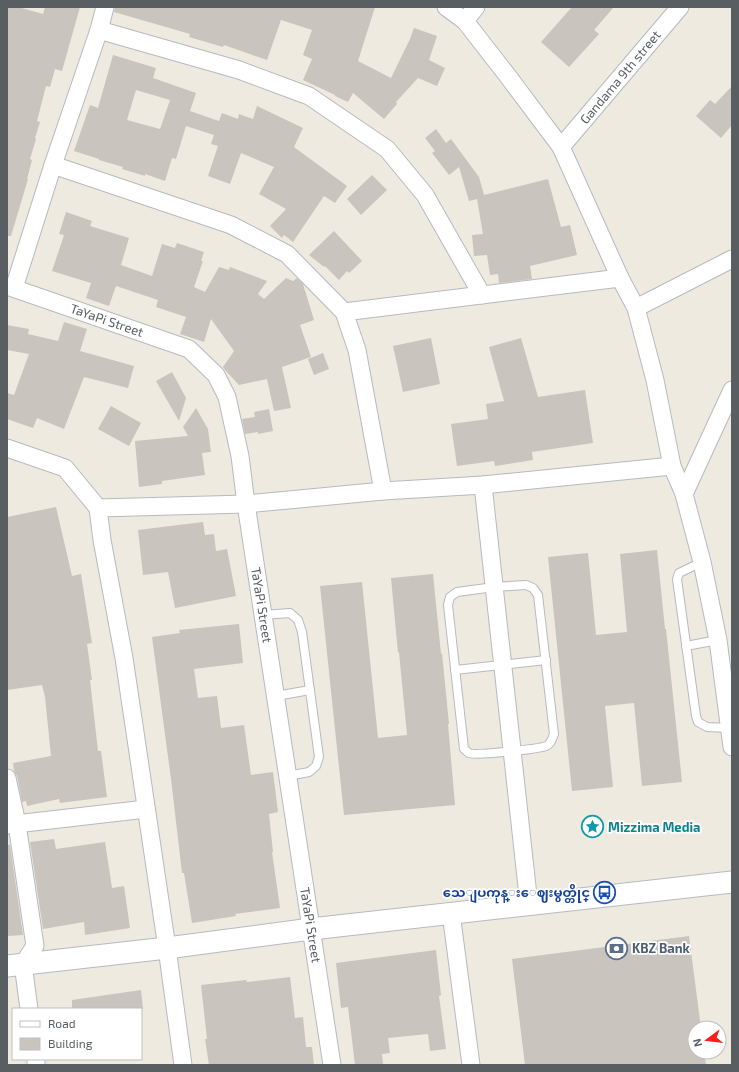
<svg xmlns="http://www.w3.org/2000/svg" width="739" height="1072" font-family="'Exo 2','Noto Sans Myanmar',sans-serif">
<rect width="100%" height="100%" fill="#eeeae0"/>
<g fill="#c9c4bd" fill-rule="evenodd">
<polygon points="7,7 18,7 43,14 45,7 80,7 62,71 55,69 50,87 46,86 37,121 40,122 35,138 36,139 30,159 32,160 27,179 28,179 11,236 7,236"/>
<polygon points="115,7 375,7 358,61 391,78 410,39 414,28 437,36 429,60 445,68 437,86 418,78 396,102 397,104 384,119 353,93 348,102 335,96 335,95 303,80 312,59 303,55 312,30 281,20 267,60 224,45 223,47 189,37 190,34 114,12"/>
<polygon points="572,7 614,7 594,30 599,34 569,67 541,42"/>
<path d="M113,55l43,13 -3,10 43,15 -6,18 29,10 3,-8 16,6 1,-5 14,5 4,-13 46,22 -9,19 53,39 -12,17 -11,-7 -31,46 -9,-7 -2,3 -12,-12 16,-17 -27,-15 15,-27 -33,-14 -11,31 -22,-8 10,-30 -7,-2 3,-9 -28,-9 -10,33 -4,-1 -7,23 -20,-7v2l-23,-7 1,-2 -24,-7v-1l-25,-8 16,-46 8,3zM136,90l34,10 -10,29 -33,-9z"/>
<polygon points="732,86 732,125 721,138 696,116 710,100 715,104"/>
<polygon points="436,129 446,143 451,139 479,177 484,195 548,179 561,227 570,225 577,255 530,266 532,279 499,283 498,274 490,275 487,255 474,256 472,235 483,234 477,199 469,201 459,167 449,175 432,153 435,151 425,138"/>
<polygon points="372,175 387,190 361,215 347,199"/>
<polygon points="66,212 92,221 90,226 129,238 121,265 152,276 162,244 175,248 177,243 204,252 201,261 203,261 194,287 205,292 219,267 229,270 230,267 267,281 258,294 264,299 286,278 293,281 297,278 303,284 314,320 300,325 311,357 282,367 291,408 274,411 267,379 239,385 225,370 223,367 234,351 211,319 204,342 180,334 186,317 156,307 158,300 116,286 109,306 86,298 91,283 52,271 64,235 59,234"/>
<polygon points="334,231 362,261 349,273 347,271 339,280 325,266 324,267 309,255"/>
<polygon points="64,322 87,329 80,351 134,366 128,388 84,377 64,429 37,418 33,428 7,419 7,393 14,395 29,354 7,350 7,325 29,329 28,334 58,341"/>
<polygon points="431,338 440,384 403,392 393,346"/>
<polygon points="521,338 538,397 585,390 593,443 532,452 533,460 495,466 494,461 457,466 451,424 488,419 486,404 504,401 489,347"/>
<polygon points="323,353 329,369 314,375 308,359"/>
<polygon points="172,372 186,398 179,421 156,381"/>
<polygon points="111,406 141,423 129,446 98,429"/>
<polygon points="196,408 208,429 211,452 202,453 205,475 162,481 162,484 139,487 135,441 188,436 183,427"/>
<polygon points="269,409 273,431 258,434 258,432 245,434 242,419 255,417 254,412"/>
<polygon points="56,507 72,576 81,574 83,587 92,643 87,644 92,680 90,680 98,751 101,751 107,797 60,803 59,799 27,806 26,801 22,802 17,776 14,771 13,763 51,756 45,697 42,685 7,690 7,517"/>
<polygon points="203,522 205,535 214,534 216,551 227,549 236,596 175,608 168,572 143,575 138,530"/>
<polygon points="657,550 665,629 666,629 682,782 642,786 634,703 605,706 613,787 572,791 548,557 588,553 596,635 627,632 620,554"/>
<polygon points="433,574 441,654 442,653 449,724 448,724 455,805 344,815 320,586 362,582 378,738 407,735 399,652 398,653 391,578"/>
<polygon points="239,624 243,663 194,669 198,698 217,696 221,728 244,725 251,775 273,772 278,812 269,814 273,852 272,852 280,908 235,914 236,916 192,923 184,873 182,873 171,779 152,637 180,633 179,630"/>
<polygon points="54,839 56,849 105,842 112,888 124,886 130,928 85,935 84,922 43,929 30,842"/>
<polygon points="7,845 10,845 23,935 7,936"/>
<polygon points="689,936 701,1028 695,1028 695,1052 704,1052 706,1065 525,1065 512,959"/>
<polygon points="436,950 441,995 439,996 446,1049 430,1051 428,1034 388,1038 390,1053 382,1054 383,1065 355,1065 348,1007 341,1008 336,963"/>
<polygon points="290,977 295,1018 303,1017 306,1047 312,1047 314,1065 209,1065 205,1039 207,1039 201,985 246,980 247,982"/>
<polygon points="141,990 143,1009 72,1009 72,1000"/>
</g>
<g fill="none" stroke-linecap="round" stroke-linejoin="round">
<defs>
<g id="service">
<polyline points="702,562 679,573 677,579 696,716 698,722 707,727 730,728"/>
<path d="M526,585l7,3 5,7 16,139c-2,5 -3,10 -8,12 -7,3 -72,10 -77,7 -2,-1 -3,-3 -5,-4l-16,-144 2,-8 7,-5 37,-5z"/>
<polyline points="263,615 290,613 298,620 302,632 319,757 316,766 309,772 288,776"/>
<polyline points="686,646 718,640"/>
<polyline points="455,670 546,660"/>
<polyline points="276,696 310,690"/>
</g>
<g id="minor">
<polyline points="446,7 465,21 507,75 561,147 620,278 636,308 655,380 672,466 684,494 702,562 718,640 732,747"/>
<polyline points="465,21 476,7"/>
<polyline points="99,30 239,70 309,96 387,149 425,195 482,295"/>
<polyline points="561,147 680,7"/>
<polyline points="53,165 231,225 287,254 344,312 357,350 383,491"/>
<polyline points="7,286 189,349 216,375 227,397 240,456 246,504 332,1065"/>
<polyline points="14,288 53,165 99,30 105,7"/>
<polyline points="636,308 732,259"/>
<polyline points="344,312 620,278"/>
<polyline points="7,448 65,468 98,508 102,540 124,658 167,948 183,1065"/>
<polyline points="483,485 529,905"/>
<polyline points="684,494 732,390"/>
<polyline points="98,508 246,504 383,491 483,485 672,466"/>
<polyline points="7,778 17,824 35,946 23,964 29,1009"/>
<polyline points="7,825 146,809"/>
<polyline points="451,913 471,1065"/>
<polyline points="36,1059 36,1065"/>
</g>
<polyline id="tertiary" points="7,966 167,948 311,929 732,882"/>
</defs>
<use href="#service" stroke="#b6babf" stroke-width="10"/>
<use href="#minor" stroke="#b6babf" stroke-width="19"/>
<use href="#tertiary" stroke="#b6babf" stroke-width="23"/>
<use href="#service" stroke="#fff" stroke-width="8"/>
<use href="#minor" stroke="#fff" stroke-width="17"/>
<use href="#tertiary" stroke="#fff" stroke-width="21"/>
</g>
<defs>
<symbol id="sight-ring" viewBox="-11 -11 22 22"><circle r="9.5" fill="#fff" stroke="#0f9aa8" stroke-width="1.5"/><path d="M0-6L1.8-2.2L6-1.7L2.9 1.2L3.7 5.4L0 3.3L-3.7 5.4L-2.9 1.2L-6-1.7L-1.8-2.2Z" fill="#0f9aa8"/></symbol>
<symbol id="bus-ring" viewBox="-11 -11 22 22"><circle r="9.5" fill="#fff" stroke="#1a4fb4" stroke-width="1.5"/><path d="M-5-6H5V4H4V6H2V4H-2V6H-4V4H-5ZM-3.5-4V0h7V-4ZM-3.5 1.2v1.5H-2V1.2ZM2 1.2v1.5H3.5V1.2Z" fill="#1a4fb4"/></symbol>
<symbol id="bank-ring" viewBox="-11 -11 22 22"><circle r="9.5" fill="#fff" stroke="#5c6f8a" stroke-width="1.5"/><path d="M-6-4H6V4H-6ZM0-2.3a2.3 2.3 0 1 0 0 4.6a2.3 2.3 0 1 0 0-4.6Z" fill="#5c6f8a"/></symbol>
</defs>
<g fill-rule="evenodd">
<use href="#sight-ring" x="580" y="814" width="25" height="25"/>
<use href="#bus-ring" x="592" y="880" width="25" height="25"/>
<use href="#bank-ring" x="604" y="936" width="25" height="25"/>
</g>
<g text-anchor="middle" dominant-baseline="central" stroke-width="3.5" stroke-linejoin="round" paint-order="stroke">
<g font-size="13" fill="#595e63" stroke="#fff">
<text transform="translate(620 77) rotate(-50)">Gandama 9th street</text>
<text transform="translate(107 320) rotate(19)">TaYaPi Street</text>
<text transform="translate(262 605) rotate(81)">TaYaPi Street</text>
<text transform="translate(311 925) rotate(81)">TaYaPi Street</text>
</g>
<g font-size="13" font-weight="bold" fill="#0d838f" stroke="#fff" text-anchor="start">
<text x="608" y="827">Mizzima Media</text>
</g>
<g font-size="13" font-weight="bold" fill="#164399" stroke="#fff" text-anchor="end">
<text x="590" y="892">သေျပကုန္းေဈးမွတ္တိုင္</text>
</g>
<g font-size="13" font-weight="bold" fill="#4e5e75" stroke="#fff" text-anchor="start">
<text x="632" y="948">KBZ Bank</text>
</g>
</g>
<rect width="739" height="1072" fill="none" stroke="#595e63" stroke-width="16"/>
<rect x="12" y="1008" width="130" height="52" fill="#ffffff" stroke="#bdbfc1"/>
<rect x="20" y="1021" width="20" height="6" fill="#ffffff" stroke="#bdbfc1"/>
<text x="48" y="1028" font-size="12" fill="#595e63">Road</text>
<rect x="20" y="1038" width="20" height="12" fill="#c9c4bd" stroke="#bdbfc1"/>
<text x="48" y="1048" font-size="12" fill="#595e63">Building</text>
<g transform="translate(707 1040) rotate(255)"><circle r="19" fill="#ffffff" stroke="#bdbfc1"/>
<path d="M0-3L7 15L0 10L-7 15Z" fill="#fa201a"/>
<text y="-6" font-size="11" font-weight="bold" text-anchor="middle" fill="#595e63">N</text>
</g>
</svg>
